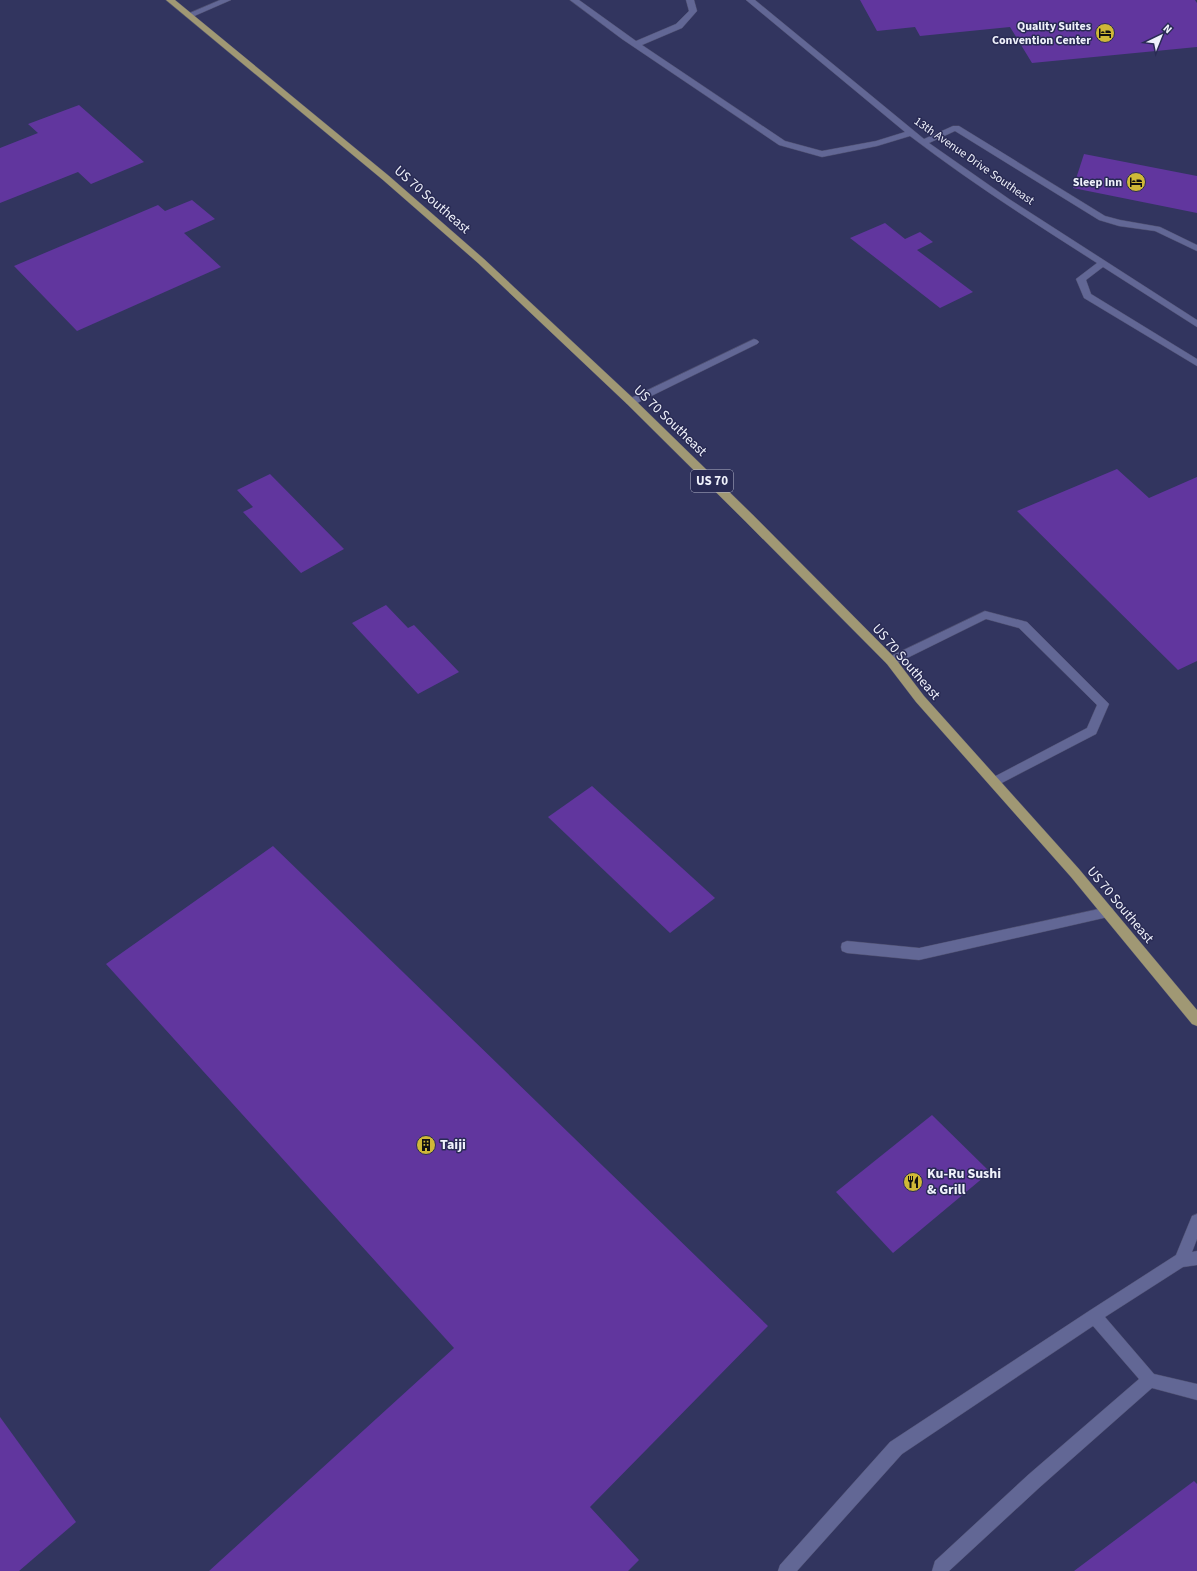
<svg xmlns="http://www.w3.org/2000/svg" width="1197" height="1571" font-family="'Source Sans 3',sans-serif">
<rect width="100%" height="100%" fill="#32355f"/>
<g fill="#61369e">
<polygon points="860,0 1195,0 1197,3 1197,47 1032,63 1010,27 920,36 915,27 877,31"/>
<polygon points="79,105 144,162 91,184 78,172 0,203 0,148 38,133 28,124"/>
<polygon points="1084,154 1197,176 1197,213 1073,188"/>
<polygon points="192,200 215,219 184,233 221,267 77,331 14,266 158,205 165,211"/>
<polygon points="885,223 905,239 920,232 933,242 917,250 973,292 940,308 850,238"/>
<polygon points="1117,469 1149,498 1197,477 1197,661 1178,670 1017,511"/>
<polygon points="270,474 344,549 301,573 243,512 253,507 237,490"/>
<polygon points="386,605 408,628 414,625 459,672 418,694 352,623"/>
<polygon points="592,786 715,898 670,933 548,817"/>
<polygon points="273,846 768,1326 590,1507 639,1560 628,1571 209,1571 454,1348 106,964"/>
<polygon points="932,1115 990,1172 893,1253 836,1192"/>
<polygon points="0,1417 76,1522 19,1571 0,1571"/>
<polygon points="1194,1481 1197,1484 1197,1571 1074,1571"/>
</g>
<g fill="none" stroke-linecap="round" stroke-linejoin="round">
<defs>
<g id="minor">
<polygon points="220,0 231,0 192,17 189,17 185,15"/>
<path d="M570,0h9l57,41 40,-17 13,-13 -3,-11h8l3,11 -15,17 -40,17 143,96 37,10 54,-10 29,-9 -159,-132h9l169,139 29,-13h6l146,90 15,4 40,7 37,18v6l-42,-20 -36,-5 -20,-6 -144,-89 -26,12 80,56 188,121v7l-94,-60 -17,13 5,14 106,65v7l-113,-68 -8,-19 21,-16c-64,-41 -127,-81 -187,-127l-33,10 -55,11 -43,-12 -157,-106z"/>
<polygon points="754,339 757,340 759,342 757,344 635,404 627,404 626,402 627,400"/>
<polygon points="985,611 1027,622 1109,704 1096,734 994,787 990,785 988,782 990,779 1087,728 1097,705 1019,628 986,619 895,664 891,665 887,664 885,661 887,658"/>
<polygon points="1108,907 1112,908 1114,912 1112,916 1108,917 919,960 847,953 842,951 841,947 842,943 847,941 919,948"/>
<polygon points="1197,1214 1197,1239 1192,1252 1197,1251 1197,1265 1183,1267 1105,1317 1154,1374 1197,1384 1197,1400 1152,1388 1040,1487 949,1571 932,1571 935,1561 1028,1475 1139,1379 1093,1326 902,1454 797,1571 778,1571 780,1565 890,1442 1089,1311 1176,1255 1192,1216"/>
</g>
<polygon id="major" points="166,0 175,0 389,176 484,259 635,400 753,515 895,658 924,696 1079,869 1197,1010 1197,1026 1192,1024 1071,877 916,702 887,664 745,521 627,404 478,263 383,180"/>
</defs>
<use href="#minor" stroke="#4e4f6f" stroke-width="1"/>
<use href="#major" stroke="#4e4f6f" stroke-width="1"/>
<use href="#minor" fill="#626795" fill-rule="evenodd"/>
<use href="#major" fill="#a09874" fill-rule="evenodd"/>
</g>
<defs>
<symbol id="hotel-disc" viewBox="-11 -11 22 22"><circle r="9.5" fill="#cfb837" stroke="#292b54"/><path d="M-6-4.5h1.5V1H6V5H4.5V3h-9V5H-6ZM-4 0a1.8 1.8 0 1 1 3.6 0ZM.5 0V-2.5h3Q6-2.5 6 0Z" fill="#111"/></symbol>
<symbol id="building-disc" viewBox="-11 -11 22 22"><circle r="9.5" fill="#cfb837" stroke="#292b54"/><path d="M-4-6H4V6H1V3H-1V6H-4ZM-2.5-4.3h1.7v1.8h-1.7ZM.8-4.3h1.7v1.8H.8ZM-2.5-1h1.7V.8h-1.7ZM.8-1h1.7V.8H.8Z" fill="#111"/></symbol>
<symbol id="restaurant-disc" viewBox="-11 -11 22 22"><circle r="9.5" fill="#cfb837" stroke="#292b54"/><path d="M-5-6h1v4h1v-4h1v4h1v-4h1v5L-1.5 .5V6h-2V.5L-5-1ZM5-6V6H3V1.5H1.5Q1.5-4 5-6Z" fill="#111"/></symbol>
</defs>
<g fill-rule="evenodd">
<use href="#hotel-disc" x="1094" y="22" width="22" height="22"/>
<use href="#hotel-disc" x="1125" y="171" width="22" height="22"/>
<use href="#building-disc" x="415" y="1134" width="22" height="22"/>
<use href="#restaurant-disc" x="902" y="1171" width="22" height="22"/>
</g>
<g text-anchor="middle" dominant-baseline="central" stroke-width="3" stroke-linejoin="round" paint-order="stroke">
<g font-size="12" font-weight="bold" fill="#eff1fb" stroke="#292b54" text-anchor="end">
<text x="1091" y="26">Quality Suites<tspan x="1091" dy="14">Convention Center</tspan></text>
<text x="1122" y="182">Sleep Inn</text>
</g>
<g font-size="12" fill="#eff1fb" stroke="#292b54">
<text transform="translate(974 161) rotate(35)">13th Avenue Drive Southeast</text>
</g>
<rect fill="#292b54" stroke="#b4b6c9" stroke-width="1" x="691" y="470" width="42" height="22" rx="3"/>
<g font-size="13" font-weight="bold" fill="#eff1fb">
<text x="712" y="481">US 70</text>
</g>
<g font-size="14" fill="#eff1fb" stroke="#292b54">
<text transform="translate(432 200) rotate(41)">US 70 Southeast</text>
<text transform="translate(670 421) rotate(44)">US 70 Southeast</text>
<text transform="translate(906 662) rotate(49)">US 70 Southeast</text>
<text transform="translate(1120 905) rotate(50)">US 70 Southeast</text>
</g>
<g font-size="14" font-weight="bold" fill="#eff1fb" stroke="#292b54" text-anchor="start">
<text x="440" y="1145">Taiji</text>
<text x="927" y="1174">Ku-Ru Sushi<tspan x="927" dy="16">&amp; Grill</tspan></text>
</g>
</g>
<g transform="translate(1161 36) rotate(43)" stroke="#292b54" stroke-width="3" paint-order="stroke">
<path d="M0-3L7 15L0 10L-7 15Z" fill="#eff1fb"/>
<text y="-6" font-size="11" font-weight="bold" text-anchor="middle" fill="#eff1fb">N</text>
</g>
</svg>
